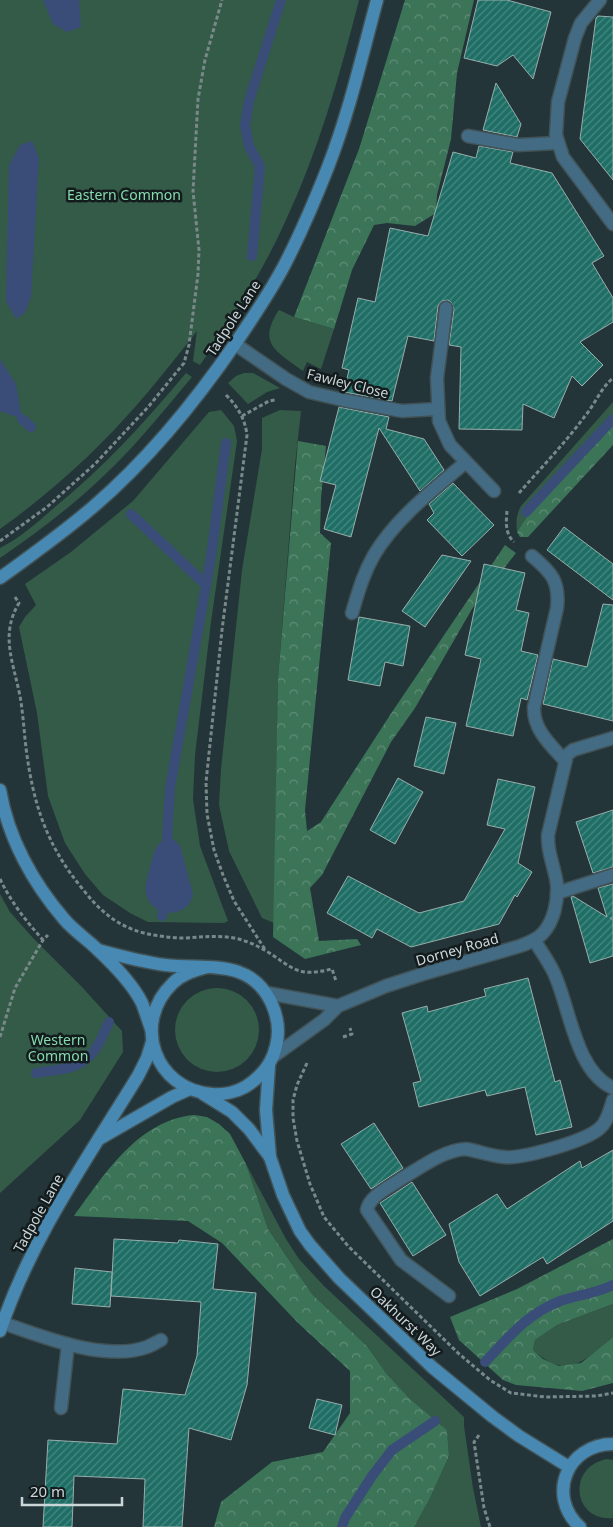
<svg xmlns="http://www.w3.org/2000/svg" width="613" height="1527" font-family="'Noto Sans',sans-serif">
<defs>
<pattern id="forest-crowns" width="20" height="18" patternUnits="userSpaceOnUse" patternTransform="scale(1.25)"><rect width="20" height="18" fill="#3c7458"/><path d="M2 6a3 3 0 1 1 6 0M12 15a3 3 0 1 1 6 0" fill="none" stroke="#608d77"/></pattern>
<pattern id="building-hatch" width="6" height="6" patternUnits="userSpaceOnUse" patternTransform="scale(1.25)"><rect width="6" height="6" fill="#1e6e66"/><path d="M-1 1l2-2M0 6l6-6M5 7l2-2" fill="none" stroke="#488982"/></pattern>
</defs>
<rect width="100%" height="100%" fill="#233539"/>
<g fill="#345b47">
<path d="M0,0h359c-19,75 -41,152 -74,222 -23,51 -53,98 -85,143l-7,-4 4,-30c-23,29 -46,59 -71,86 -37,41 -81,80 -126,112z"/>
<path d="M279,310l15,7 40,12 -13,40 -14,-7 -4,9c-25,-19 -47,-27 -24,-61z"/>
<path d="M186,373l6,4c-17,20 -33,40 -50,59 -41,47 -90,87 -142,122v-10c20,-10 38,-26 55,-41 49,-40 90,-85 131,-134z"/>
<polygon points="244,373 253,373 280,388 267,392 248,404 228,383 236,376"/>
<path d="M613,402v24l-85,89 -11,17c-1,-10 -1,-17 4,-26z"/>
<polygon points="221,410 234,426 237,441 211,622 195,755 193,799 200,846 228,921 224,923 148,922 130,913 103,895 85,874 65,843 48,796 37,713 19,627 25,617 36,605 25,584 71,552 133,501 209,412"/>
<polygon points="280,410 301,411 295,465 278,678 274,923 262,918 229,851 219,805 221,769 242,570 262,449 262,418"/>
<polygon points="0,894 10,912 33,938 81,986 122,1031 123,1052 80,1120 0,1193"/>
<circle cx="217" cy="1030" r="42"/>
<polygon points="246,1164 286,1239 299,1259 324,1286 464,1417 464,1426 473,1488 481,1527 414,1527 429,1500 449,1456 447,1430 409,1398 386,1373 367,1346 312,1294 268,1229"/>
<path d="M613,1304v33c-30,24 -45,44 -80,13l2,-10 22,-15z"/>
<path d="M607,1459l6,1v58c-40,4 -47,-51 -6,-59z"/>
</g>
<g fill="url(#forest-crowns)">
<polygon points="405,0 474,0 457,73 451,139 437,195 436,213 415,226 387,223 374,225 352,270 334,329 294,317 359,149"/>
<polygon points="613,426 613,445 528,537 520,537 517,532 528,515"/>
<polygon points="298,441 326,446 321,498 320,533 331,543 305,810 307,831 321,822 390,715 505,545 516,553 472,609 415,708 391,742 322,875 310,888 319,941 357,939 361,945 305,959 273,937 278,678"/>
<path d="M194,1115l13,2 12,7 11,10 16,30 22,65 44,65 55,52 19,27 23,25 38,32 2,26 -20,44 -15,27h-200l7,-25 51,-40 51,-10 27,-39v-42l-52,-48 -76,-80 -34,-22 -114,-5c30,-41 64,-96 120,-101z"/>
<polygon points="613,1239 613,1304 557,1325 535,1340 533,1350 543,1359 559,1366 581,1363 613,1337 613,1383 582,1391 516,1385 503,1380 459,1340 450,1317 517,1289"/>
</g>
<g fill="#394d78">
<polygon points="43,0 79,0 81,27 67,32 53,24"/>
<polygon points="32,141 39,158 31,297 25,313 16,319 6,301 9,165 20,145"/>
<polygon points="0,359 16,384 22,419 0,411"/>
<path d="M167,838l8,2 5,6 13,48c-5,25 -38,24 -46,3 -4,-11 2,-24 4,-34 3,-11 5,-20 16,-25z"/>
</g>
<g fill="none" stroke-linecap="round" stroke-linejoin="round">
<g stroke="#394d78" stroke-width="10">
<polyline points="252,256 260,166 249,146 245,125 249,101 281,0"/>
<polyline points="22,419 31,427"/>
<polyline points="526,512 613,419"/>
<polyline points="131,514 206,585"/>
<polyline points="167,838 170,788 211,557 226,443"/>
<polyline points="162,916 163,910"/>
<path d="M36,1073c16,-3 38,-3 50,-14 12,-9 17,-25 23,-37"/>
<path d="M485,1362c22,-23 42,-48 73,-60 18,-7 38,-8 55,-17"/>
<polyline points="342,1527 345,1518 372,1476 392,1450 435,1421"/>
</g>
</g>
<g fill="url(#building-hatch)" stroke="#98aeab">
<polygon points="478,0 507,0 551,12 533,79 513,55 497,66 464,58"/>
<polygon points="598,16 613,17 613,180 580,139 596,18"/>
<polygon points="496,83 521,124 517,137 483,130"/>
<polygon points="479,146 513,152 510,163 552,173 604,256 592,263 613,298 613,322 580,342 603,365 582,386 572,376 554,418 523,404 522,430 459,429 461,347 449,345 454,309 451,302 448,300 442,301 438,306 434,341 408,336 392,401 344,392 349,370 342,368 358,298 375,302 390,228 428,236 453,152 476,158"/>
<polygon points="339,407 389,417 386,429 424,439 444,470 420,491 379,428 351,537 324,529 336,485 320,481"/>
<polygon points="453,483 494,525 462,556 427,520 434,513 429,504"/>
<polygon points="564,527 613,564 613,600 547,550"/>
<polygon points="442,555 471,561 425,627 402,611"/>
<polygon points="484,564 525,573 516,610 529,613 521,651 538,655 527,700 521,698 513,736 466,726 481,659 465,655"/>
<polygon points="603,604 613,605 613,721 543,704 553,659 587,667"/>
<polygon points="359,617 410,626 403,666 385,662 380,686 348,680"/>
<polygon points="426,717 456,723 444,774 414,766"/>
<polygon points="398,778 423,792 395,844 370,830"/>
<polygon points="498,779 535,787 518,863 532,872 517,897 515,895 499,924 411,947 377,929 372,938 327,913 348,876 419,913 464,901 505,829 487,825"/>
<polygon points="613,810 613,867 593,873 576,822"/>
<polygon points="613,884 613,918 610,918 613,920 613,956 590,963 571,897 573,896 607,917 598,888"/>
<polygon points="528,978 555,1082 560,1080 572,1127 536,1135 525,1087 487,1096 485,1090 419,1107 413,1083 421,1081 402,1013 427,1006 428,1012 486,996 484,989"/>
<polygon points="374,1123 403,1168 371,1189 341,1144"/>
<polygon points="613,1150 613,1221 547,1264 543,1257 480,1296 459,1262 449,1224 497,1194 507,1209 580,1161 582,1168"/>
<polygon points="412,1182 446,1235 413,1256 380,1203"/>
<polygon points="114,1239 178,1243 179,1240 218,1244 213,1289 256,1293 247,1385 231,1440 189,1428 182,1527 143,1527 145,1479 74,1476 72,1527 43,1527 48,1440 117,1444 123,1389 185,1395 197,1356 201,1302 111,1296"/>
<polygon points="75,1268 112,1272 110,1307 72,1304"/>
<polygon points="317,1399 342,1405 335,1435 309,1428"/>
</g>
<g fill="none" stroke-linecap="round" stroke-linejoin="round">
<defs>
<g id="lane">
<polyline points="468,136 518,145 557,143"/>
<path d="M352,613c6,-20 11,-39 22,-58 22,-37 59,-65 92,-93"/>
<polyline points="557,893 613,875"/>
<path d="M401,1179c-11,8 -32,17 -34,31l34,50 48,36"/>
</g>
<g id="street">
<polyline points="600,0 581,23 575,38 558,102 556,135 563,157 613,224"/>
<polyline points="446,308 437,378 439,421 450,445 494,491"/>
<polyline points="235,344 286,379 309,392 343,400 402,411 437,409"/>
<path d="M532,556c19,16 28,25 25,52l-23,99c-1,23 17,38 31,54"/>
<path d="M534,940c7,11 15,22 20,33 16,34 21,98 59,115"/>
<polyline points="267,993 338,1006"/>
<path d="M274,1056l50,-36 14,-14 48,-20 37,-12 97,-28c8,-3 17,-6 23,-13 11,-12 15,-32 14,-48 -2,-18 -10,-31 -9,-50l19,-80 6,-5 40,-12"/>
<path d="M401,1179c19,-11 42,-29 65,-30 12,2 25,7 38,8 19,2 82,-16 96,-29 8,-7 10,-19 13,-28"/>
<path d="M3,1323c40,14 102,39 144,24 5,-2 10,-5 14,-7"/>
<polyline points="61,1408 68,1344"/>
</g>
<g id="secondary">
<path d="M0,578c32,-23 64,-46 93,-71 56,-48 103,-106 144,-166 17,-25 34,-50 48,-77 16,-31 30,-64 43,-97 21,-54 34,-111 49,-167"/>
<path d="M0,790c8,48 33,93 64,129 10,12 23,20 34,31 15,14 35,35 44,53 3,8 6,17 9,26"/>
<path d="M98,950c22,6 44,12 67,15 40,5 84,-8 106,37 7,15 9,29 5,44 -4,19 -15,31 -31,41 -9,5 -22,8 -33,7 -57,-4 -81,-71 -39,-111 9,-9 21,-12 34,-16"/>
<polyline points="269,1066 266,1110 270,1157 283,1195 300,1231 310,1245 339,1278 432,1367 493,1417 519,1436 569,1467"/>
<polyline points="203,1094 232,1112 249,1129 270,1157"/>
<polyline points="99,1139 172,1097 190,1089"/>
<path d="M0,1331c31,-93 87,-172 138,-255l9,-18 5,-16"/>
<path d="M580,1527c-34,-31 -13,-83 33,-83"/>
</g>
</defs>
<use href="#lane" stroke="#415256" stroke-width="15"/>
<use href="#street" stroke="#415256" stroke-width="15"/>
<use href="#secondary" stroke="#415256" stroke-width="15"/>
<g stroke="#79888b" stroke-width="3" stroke-dasharray="4 2.5" stroke-linecap="butt">
<path d="M226,395c12,12 19,24 21,40l-25,195 -16,152 1,32 7,36 9,25 11,26 32,50"/>
<polyline points="242,416 269,401 275,400"/>
<path d="M519,493c22,-25 46,-50 66,-77 10,-12 16,-28 28,-38"/>
<path d="M507,511c-1,11 -2,23 7,31"/>
<polyline points="0,541 47,507 96,463 149,406 184,363 189,345 198,274 199,250 193,191 198,99 205,60 222,0"/>
<path d="M15,597l4,6c-19,32 -6,58 1,93 3,17 4,35 6,52 7,55 20,96 55,139 17,22 35,39 63,46 13,3 27,5 41,5 17,-1 32,-3 49,0 11,2 22,7 32,13 13,7 24,19 39,21 9,1 18,-1 27,-3l4,12"/>
<path d="M0,879c11,23 26,42 43,61"/>
<polyline points="0,1037 15,988 43,940 48,935"/>
<polyline points="343,1037 352,1034 350,1028"/>
<polyline points="307,1063 297,1085 293,1100 293,1118 297,1141 310,1184 324,1217 348,1246 458,1353 490,1380 511,1393 545,1397 596,1396 613,1393"/>
<polyline points="479,1435 474,1442 484,1508 490,1527"/>
</g>
<use href="#lane" stroke="#436b84" stroke-width="12"/>
<use href="#street" stroke="#436b84" stroke-width="12"/>
<use href="#secondary" stroke="#4789b2" stroke-width="12"/>
</g>
<g text-anchor="middle" dominant-baseline="central" stroke-width="5" stroke-linejoin="round" paint-order="stroke">
<g font-size="14" fill="#86dcaf" stroke="#131b1d">
<text x="124" y="194">Eastern Common</text>
<text x="58" y="1039">Western<tspan x="58" dy="16">Common</tspan></text>
</g>
<g font-size="14" fill="#cbd6d9" stroke="#131b1d">
<text transform="translate(233 318) rotate(-57)">Tadpole Lane</text>
<text transform="translate(348 383) rotate(14)">Fawley Close</text>
<text transform="translate(457 949) rotate(-16)">Dorney Road</text>
<text transform="translate(38 1213) rotate(-61)">Tadpole Lane</text>
<text transform="translate(406 1321) rotate(44)">Oakhurst Way</text>
</g>
</g>
<path d="M22 1497v8h100v-8" fill="none" stroke="#cbd6d9" stroke-width="2.5"/>
<text x="30" y="1497" font-size="15" fill="#cbd6d9" stroke="#131b1d" stroke-width="4" paint-order="stroke">20 m</text>
</svg>
